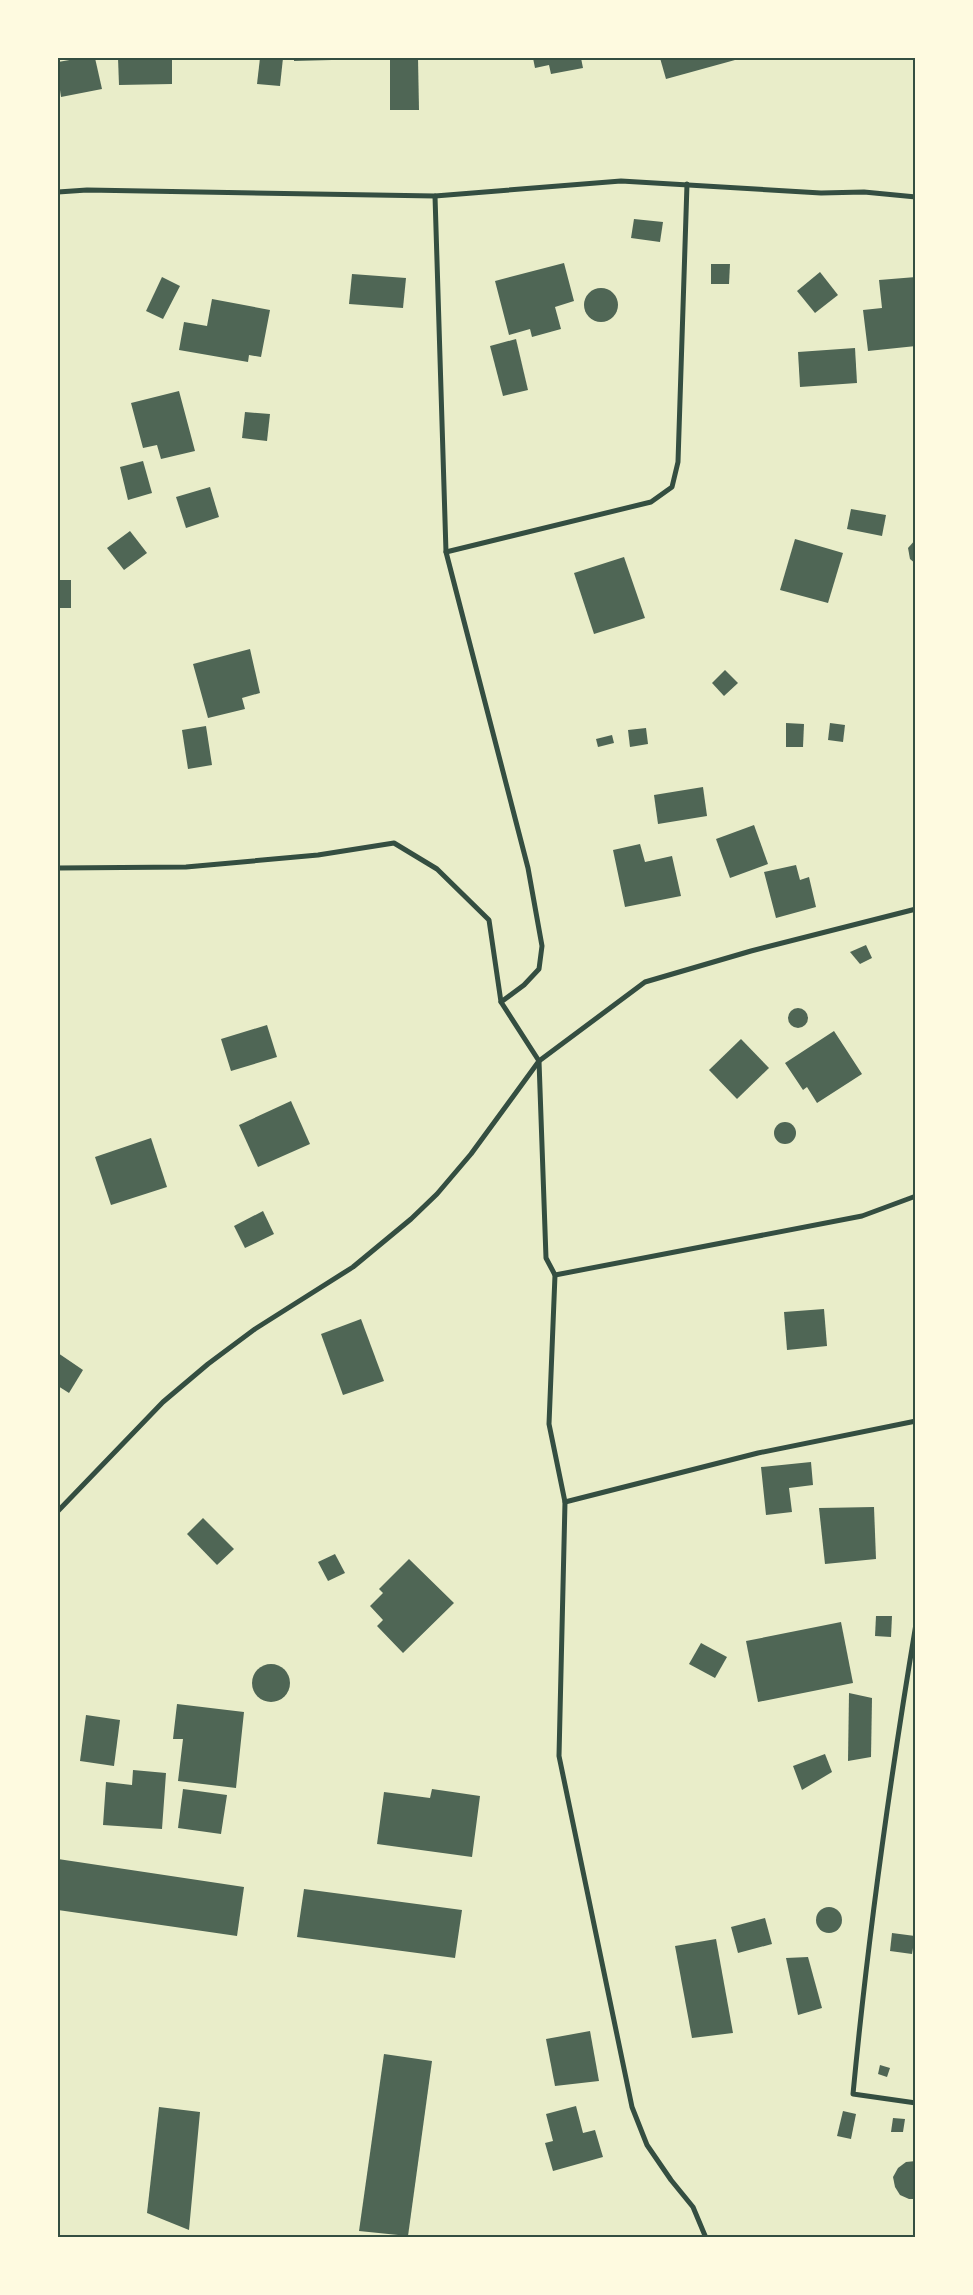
<svg xmlns="http://www.w3.org/2000/svg" width="973" height="2295" font-family="Arial,sans-serif">
<rect width="100%" height="100%" fill="#e9edc9"/>
<g fill="#4f6655">
<polygon points="81,58 95,58 102,89 61,97 58,77 58,62"/>
<polygon points="118,58 172,58 172,84 119,85"/>
<polygon points="260,58 283,58 280,86 257,84"/>
<polygon points="294,58 332,58 332,60 294,61"/>
<polygon points="390,58 418,58 419,110 390,110"/>
<polygon points="533,58 581,58 583,68 551,74 549,65 535,68"/>
<polygon points="660,58 735,58 735,60 666,79"/>
<polygon points="634,219 663,222 660,242 631,238"/>
<polygon points="564,263 574,301 555,307 561,329 532,337 530,329 509,335 495,281"/>
<polygon points="711,264 730,264 729,284 711,284"/>
<polygon points="820,272 838,295 815,313 797,291"/>
<polygon points="352,274 406,278 403,308 349,304"/>
<polygon points="162,277 180,286 163,319 146,311"/>
<polygon points="916,277 916,346 868,351 863,310 882,308 879,280"/>
<circle cx="601" cy="305" r="17"/>
<polygon points="212,299 270,310 261,357 249,355 248,362 179,350 184,322 207,326"/>
<polygon points="516,339 528,390 503,396 490,346"/>
<polygon points="855,348 857,383 800,387 798,352"/>
<polygon points="179,391 195,451 161,459 157,445 143,448 131,403"/>
<polygon points="245,412 270,414 267,441 242,438"/>
<polygon points="143,461 152,493 128,500 120,467"/>
<polygon points="210,487 219,517 186,528 176,497"/>
<polygon points="851,509 886,515 882,536 847,529"/>
<polygon points="130,531 147,553 124,570 107,548"/>
<polygon points="795,539 843,553 828,603 780,590"/>
<polygon points="916,539 916,564 910,559 908,548"/>
<polygon points="624,557 645,618 594,634 574,573"/>
<rect x="58" y="580" width="13" height="28"/>
<polygon points="250,649 260,693 242,698 245,709 208,718 193,664"/>
<polygon points="725,670 738,683 724,696 712,683"/>
<polygon points="786,723 804,724 803,747 786,747"/>
<polygon points="830,723 845,725 843,742 828,740"/>
<polygon points="206,726 212,765 188,769 182,730"/>
<polygon points="646,728 648,744 630,747 628,730"/>
<polygon points="612,735 614,743 598,747 596,739"/>
<polygon points="703,787 707,816 658,824 654,795"/>
<polygon points="754,825 768,864 730,878 716,839"/>
<polygon points="640,844 645,862 672,856 681,896 625,907 613,850"/>
<polygon points="796,865 800,880 809,877 816,907 776,918 764,872"/>
<polygon points="866,945 872,958 860,964 850,952"/>
<circle cx="798" cy="1018" r="10"/>
<polygon points="267,1025 277,1057 231,1071 221,1039"/>
<polygon points="834,1031 862,1074 817,1103 807,1087 803,1090 785,1063"/>
<polygon points="741,1039 769,1068 737,1099 709,1070"/>
<polygon points="291,1101 310,1144 258,1167 239,1125"/>
<circle cx="785" cy="1133" r="11"/>
<polygon points="151,1138 167,1187 111,1205 95,1157"/>
<polygon points="263,1211 274,1234 245,1248 234,1226"/>
<polygon points="824,1309 827,1346 787,1350 784,1312"/>
<polygon points="361,1319 384,1381 343,1395 321,1334"/>
<polygon points="58,1353 83,1370 69,1393 58,1386"/>
<polygon points="811,1462 813,1485 789,1488 792,1512 766,1515 761,1467"/>
<polygon points="874,1507 876,1559 825,1564 819,1508"/>
<polygon points="203,1518 234,1549 217,1565 187,1534"/>
<polygon points="335,1554 345,1573 328,1581 318,1562"/>
<polygon points="409,1559 454,1603 403,1653 377,1626 383,1620 370,1606 383,1593 379,1589"/>
<polygon points="876,1616 892,1616 891,1637 875,1636"/>
<polygon points="841,1622 853,1683 758,1702 746,1641"/>
<polygon points="701,1643 727,1657 715,1678 689,1664"/>
<circle cx="271" cy="1683" r="19"/>
<polygon points="849,1693 872,1698 871,1757 848,1761"/>
<polygon points="177,1704 244,1712 236,1788 178,1781 183,1739 173,1739"/>
<polygon points="86,1715 120,1720 114,1766 80,1761"/>
<polygon points="825,1754 832,1772 802,1790 793,1766"/>
<polygon points="133,1770 166,1773 162,1829 103,1825 106,1782 132,1785"/>
<polygon points="183,1789 227,1795 221,1834 178,1828"/>
<polygon points="432,1789 480,1796 472,1857 377,1844 384,1792 430,1798"/>
<polygon points="58,1859 244,1887 237,1936 58,1910"/>
<polygon points="304,1889 462,1910 455,1958 297,1937"/>
<circle cx="829" cy="1920" r="13"/>
<polygon points="765,1918 772,1944 738,1953 731,1927"/>
<polygon points="892,1933 915,1936 912,1954 890,1951"/>
<polygon points="716,1939 733,2033 692,2038 675,1946"/>
<polygon points="808,1957 822,2008 798,2015 786,1958"/>
<polygon points="590,2031 599,2081 555,2086 546,2039"/>
<polygon points="384,2054 432,2061 408,2236 359,2231"/>
<polygon points="880,2065 890,2068 887,2077 878,2074"/>
<polygon points="576,2106 583,2133 595,2130 603,2157 553,2171 545,2143 553,2141 546,2114"/>
<polygon points="159,2107 200,2112 189,2230 147,2213"/>
<polygon points="843,2111 856,2114 851,2139 837,2136"/>
<polygon points="893,2118 905,2119 903,2132 891,2132"/>
<polygon points="916,2161 916,2199 909,2199 900,2195 895,2187 893,2177 898,2168 906,2162"/>
</g>
<g fill="none" stroke-linecap="round" stroke-linejoin="round">
<g stroke="#344e41" stroke-width="5">
<polyline points="58,192 87,190 435,196 621,181 821,193 864,192 916,197"/>
<polyline points="435,196 446,552 528,868 542,946 539,969 524,985 501,1002"/>
<polyline points="446,552 651,502 672,487 678,462 687,184"/>
<polyline points="58,868 186,867 318,855 394,843 437,869 489,920 501,1002 539,1061 546,1258 555,1275 549,1424 565,1502 559,1756 632,2107 647,2145 671,2180 693,2207 706,2238"/>
<polyline points="555,1275 862,1216 916,1196"/>
<polyline points="565,1502 758,1453 916,1421"/>
<polyline points="58,1511 163,1402 208,1364 255,1329 353,1267 411,1219 437,1194 471,1154 539,1061 645,982 751,951 916,909"/>
<path d="M916,1624c-26,156 -48,312 -63,470l63,9"/>
</g>
</g>
<rect width="973" height="2295" fill="none" stroke="#fefae0" stroke-width="118"/>
<rect x="59" y="59" width="855" height="2177" fill="none" stroke="#344e41" stroke-width="2"/>
</svg>
